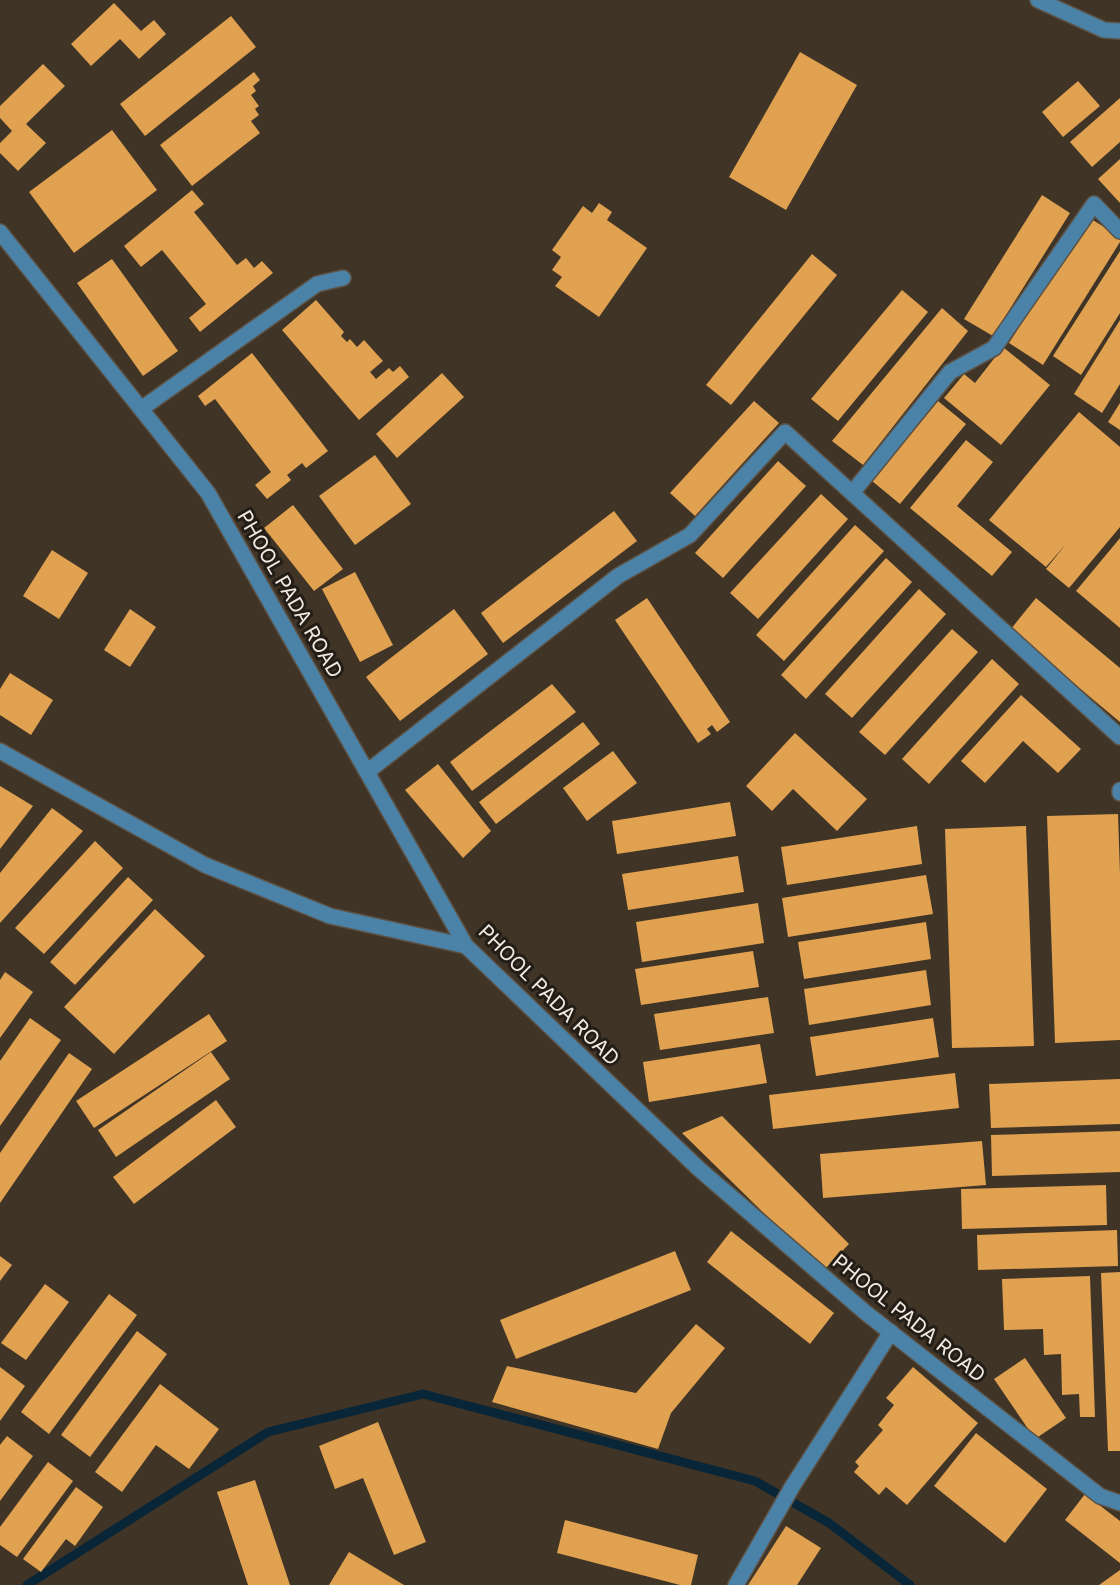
<svg xmlns="http://www.w3.org/2000/svg" width="1120" height="1585" font-family="Inter,sans-serif">
<rect width="100%" height="100%" fill="#403426"/>
<g fill="none" stroke-linecap="round" stroke-linejoin="round">
<polyline stroke="#082638" stroke-width="9" points="27,1585 268,1432 423,1394 755,1481 829,1523 910,1585"/>
</g>
<g fill="#e0a151">
<polygon points="114,3 141,31 154,20 166,34 139,59 120,39 91,66 71,44"/>
<polygon points="231,16 256,47 145,136 120,104"/>
<polygon points="800,52 857,85 786,210 729,177"/>
<polygon points="43,64 65,86 26,124 46,143 18,171 0,153 0,143 12,131 0,118 0,106"/>
<polygon points="254,72 260,80 253,86 256,91 251,95 259,106 255,109 259,115 251,121 260,133 192,186 160,145"/>
<polygon points="1078,81 1100,106 1063,137 1042,112"/>
<polygon points="1120,98 1120,142 1092,167 1070,142"/>
<polygon points="112,130 157,190 74,253 29,192"/>
<polygon points="1120,159 1120,203 1098,179"/>
<polygon points="192,190 204,204 194,212 237,265 246,258 254,268 262,261 273,273 200,332 189,318 206,304 162,250 141,267 124,246"/>
<polygon points="1042,195 1070,213 993,336 964,319"/>
<polygon points="599,203 612,212 607,220 647,248 599,317 555,286 562,277 552,270 561,257 552,250 583,206 592,213"/>
<polygon points="1088,217 1120,237 1120,242 1043,365 1009,343"/>
<polygon points="1120,251 1120,313 1081,375 1053,356"/>
<polygon points="812,254 837,275 731,405 706,385"/>
<polygon points="112,259 178,351 143,376 77,283"/>
<polygon points="902,290 928,312 838,421 811,399"/>
<polygon points="316,300 344,332 341,336 347,342 350,339 357,347 364,340 383,361 370,372 376,379 389,368 393,372 400,366 409,377 359,420 282,330"/>
<polygon points="942,308 968,331 863,465 832,441"/>
<polygon points="1120,320 1120,384 1102,413 1074,394"/>
<polygon points="1003,347 1050,385 1001,445 944,398 964,374 975,383"/>
<polygon points="252,353 328,451 306,468 302,463 287,475 291,480 267,499 255,485 271,472 215,399 205,406 198,396"/>
<polygon points="442,373 464,397 397,458 376,434"/>
<polygon points="754,401 779,423 695,516 670,493"/>
<polygon points="938,401 966,424 900,504 872,481"/>
<polygon points="1120,403 1120,430 1108,422"/>
<polygon points="1079,412 1120,447 1120,527 1069,588 1046,569 1066,544 1046,567 989,520"/>
<polygon points="966,440 993,462 957,506 1012,552 992,576 910,508"/>
<polygon points="375,455 411,504 355,545 319,496"/>
<polygon points="778,461 806,486 723,578 695,553"/>
<polygon points="821,494 848,519 758,619 730,593"/>
<polygon points="293,505 343,569 314,591 264,528"/>
<polygon points="614,511 637,541 503,643 481,613"/>
<polygon points="855,525 884,551 784,661 756,635"/>
<polygon points="1120,538 1120,628 1076,591"/>
<polygon points="52,550 88,573 59,619 23,596"/>
<polygon points="886,558 912,582 806,699 781,675"/>
<polygon points="355,572 393,645 360,662 322,589"/>
<polygon points="919,589 946,614 852,718 825,694"/>
<polygon points="647,598 730,722 717,732 712,725 707,729 711,734 698,743 615,620"/>
<polygon points="1036,598 1120,668 1120,722 1010,630"/>
<polygon points="130,609 156,627 130,667 104,650"/>
<polygon points="454,609 488,654 400,721 366,677"/>
<polygon points="952,629 978,652 885,755 859,732"/>
<polygon points="992,659 1019,684 929,784 902,759"/>
<polygon points="10,673 53,700 31,735 0,715 0,689"/>
<polygon points="552,684 576,712 472,791 450,762"/>
<polygon points="1021,695 1081,749 1058,773 1023,741 985,783 961,761"/>
<polygon points="583,722 600,744 496,824 479,802"/>
<polygon points="795,733 867,799 837,831 793,789 772,811 746,786"/>
<polygon points="613,751 637,783 587,821 563,788"/>
<polygon points="438,764 491,831 463,858 405,790"/>
<polygon points="0,786 33,806 0,849"/>
<polygon points="730,802 736,836 617,854 612,821"/>
<polygon points="52,808 83,831 0,923 0,873"/>
<polygon points="1118,814 1120,874 1120,1040 1055,1043 1047,816"/>
<polygon points="917,826 922,864 787,885 781,847"/>
<polygon points="1026,826 1034,1046 952,1048 945,829"/>
<polygon points="95,841 123,868 44,954 15,928"/>
<polygon points="738,856 744,892 628,910 622,874"/>
<polygon points="926,875 933,914 788,937 782,898"/>
<polygon points="128,877 153,900 75,985 50,962"/>
<polygon points="758,903 764,943 642,962 636,922"/>
<polygon points="155,909 205,956 114,1054 64,1007"/>
<polygon points="926,922 931,959 804,979 798,942"/>
<polygon points="753,951 759,987 641,1005 635,969"/>
<polygon points="926,970 931,1005 809,1025 804,989"/>
<polygon points="5,972 33,992 0,1038 0,980"/>
<polygon points="768,997 774,1033 660,1050 654,1014"/>
<polygon points="209,1014 227,1041 94,1128 76,1101"/>
<polygon points="30,1018 61,1040 0,1126 0,1061"/>
<polygon points="933,1018 939,1057 816,1076 810,1037"/>
<polygon points="760,1044 767,1083 649,1102 643,1062"/>
<polygon points="211,1052 230,1079 116,1157 98,1130"/>
<polygon points="69,1053 92,1069 0,1203 0,1153"/>
<polygon points="955,1073 959,1108 773,1129 769,1095"/>
<polygon points="1120,1079 1120,1124 991,1128 989,1084"/>
<polygon points="216,1100 236,1127 134,1204 113,1177"/>
<polygon points="722,1116 849,1244 823,1271 682,1133"/>
<polygon points="1120,1131 1120,1172 992,1176 991,1135"/>
<polygon points="982,1141 986,1185 823,1198 820,1154"/>
<polygon points="1106,1185 1107,1225 962,1229 961,1189"/>
<polygon points="1117,1230 1118,1266 978,1270 977,1235"/>
<polygon points="731,1231 834,1313 810,1344 707,1262"/>
<polygon points="675,1251 691,1290 516,1359 500,1320"/>
<polygon points="0,1256 12,1265 0,1281"/>
<polygon points="1120,1272 1120,1451 1108,1451 1101,1273"/>
<polygon points="1090,1276 1095,1417 1080,1417 1079,1394 1062,1395 1061,1354 1044,1355 1043,1329 1004,1330 1002,1279"/>
<polygon points="45,1284 69,1302 26,1360 1,1343"/>
<polygon points="109,1294 137,1315 49,1434 21,1412"/>
<polygon points="696,1324 725,1348 671,1413 658,1449 492,1402 507,1366 636,1393"/>
<polygon points="137,1331 167,1354 90,1457 61,1435"/>
<polygon points="1025,1358 1066,1418 1035,1439 994,1379"/>
<polygon points="0,1367 25,1386 0,1421"/>
<polygon points="913,1367 978,1423 907,1505 886,1487 879,1495 854,1472 859,1466 855,1462 883,1430 878,1425 894,1405 886,1398"/>
<polygon points="160,1384 219,1429 189,1469 156,1445 122,1492 95,1472"/>
<polygon points="378,1422 426,1542 394,1555 363,1478 335,1489 319,1446"/>
<polygon points="976,1433 1047,1489 1005,1543 934,1486"/>
<polygon points="7,1436 33,1456 0,1501 0,1445"/>
<polygon points="48,1462 73,1481 17,1557 0,1545 0,1527"/>
<polygon points="255,1480 290,1585 248,1585 217,1492"/>
<polygon points="76,1487 103,1507 75,1546 66,1539 41,1572 23,1559"/>
<polygon points="1085,1494 1120,1521 1120,1563 1065,1520"/>
<polygon points="565,1520 698,1555 691,1585 680,1585 557,1553"/>
<polygon points="786,1526 821,1548 797,1585 748,1585"/>
<polygon points="349,1552 404,1585 329,1585"/>
<polygon points="1120,1570 1120,1585 1099,1585"/>
</g>
<g fill="none" stroke-linecap="round" stroke-linejoin="round">
<defs>
<g id="minor">
<polyline points="1038,0 1104,30 1120,31"/>
<polyline points="0,232 208,493 466,946 699,1169 866,1313 1100,1496 1120,1503"/>
<polyline points="141,409 317,284 343,278"/>
<polyline points="852,493 950,372 994,348 1094,204 1120,231"/>
<polyline points="0,751 205,865 330,916 466,946"/>
<polyline points="367,772 618,576 690,535 785,432 1120,737"/>
<polyline points="1120,790 1120,793"/>
<polyline points="736,1585 792,1487 891,1332"/>
</g>
</defs>
<use href="#minor" stroke="#5c5144" stroke-width="18"/>
<use href="#minor" stroke="#4b82a7" stroke-width="15"/>
</g>
<g text-anchor="middle" dominant-baseline="central" stroke-width="6" stroke-linejoin="round" paint-order="stroke">
<g font-size="20" fill="#f2eae1" stroke="#221d17">
<text transform="translate(290 594) rotate(60)">PHOOL PADA ROAD</text>
<text transform="translate(549 995) rotate(45)">PHOOL PADA ROAD</text>
<text transform="translate(909 1318) rotate(39)">PHOOL PADA ROAD</text>
</g>
</g>
</svg>
